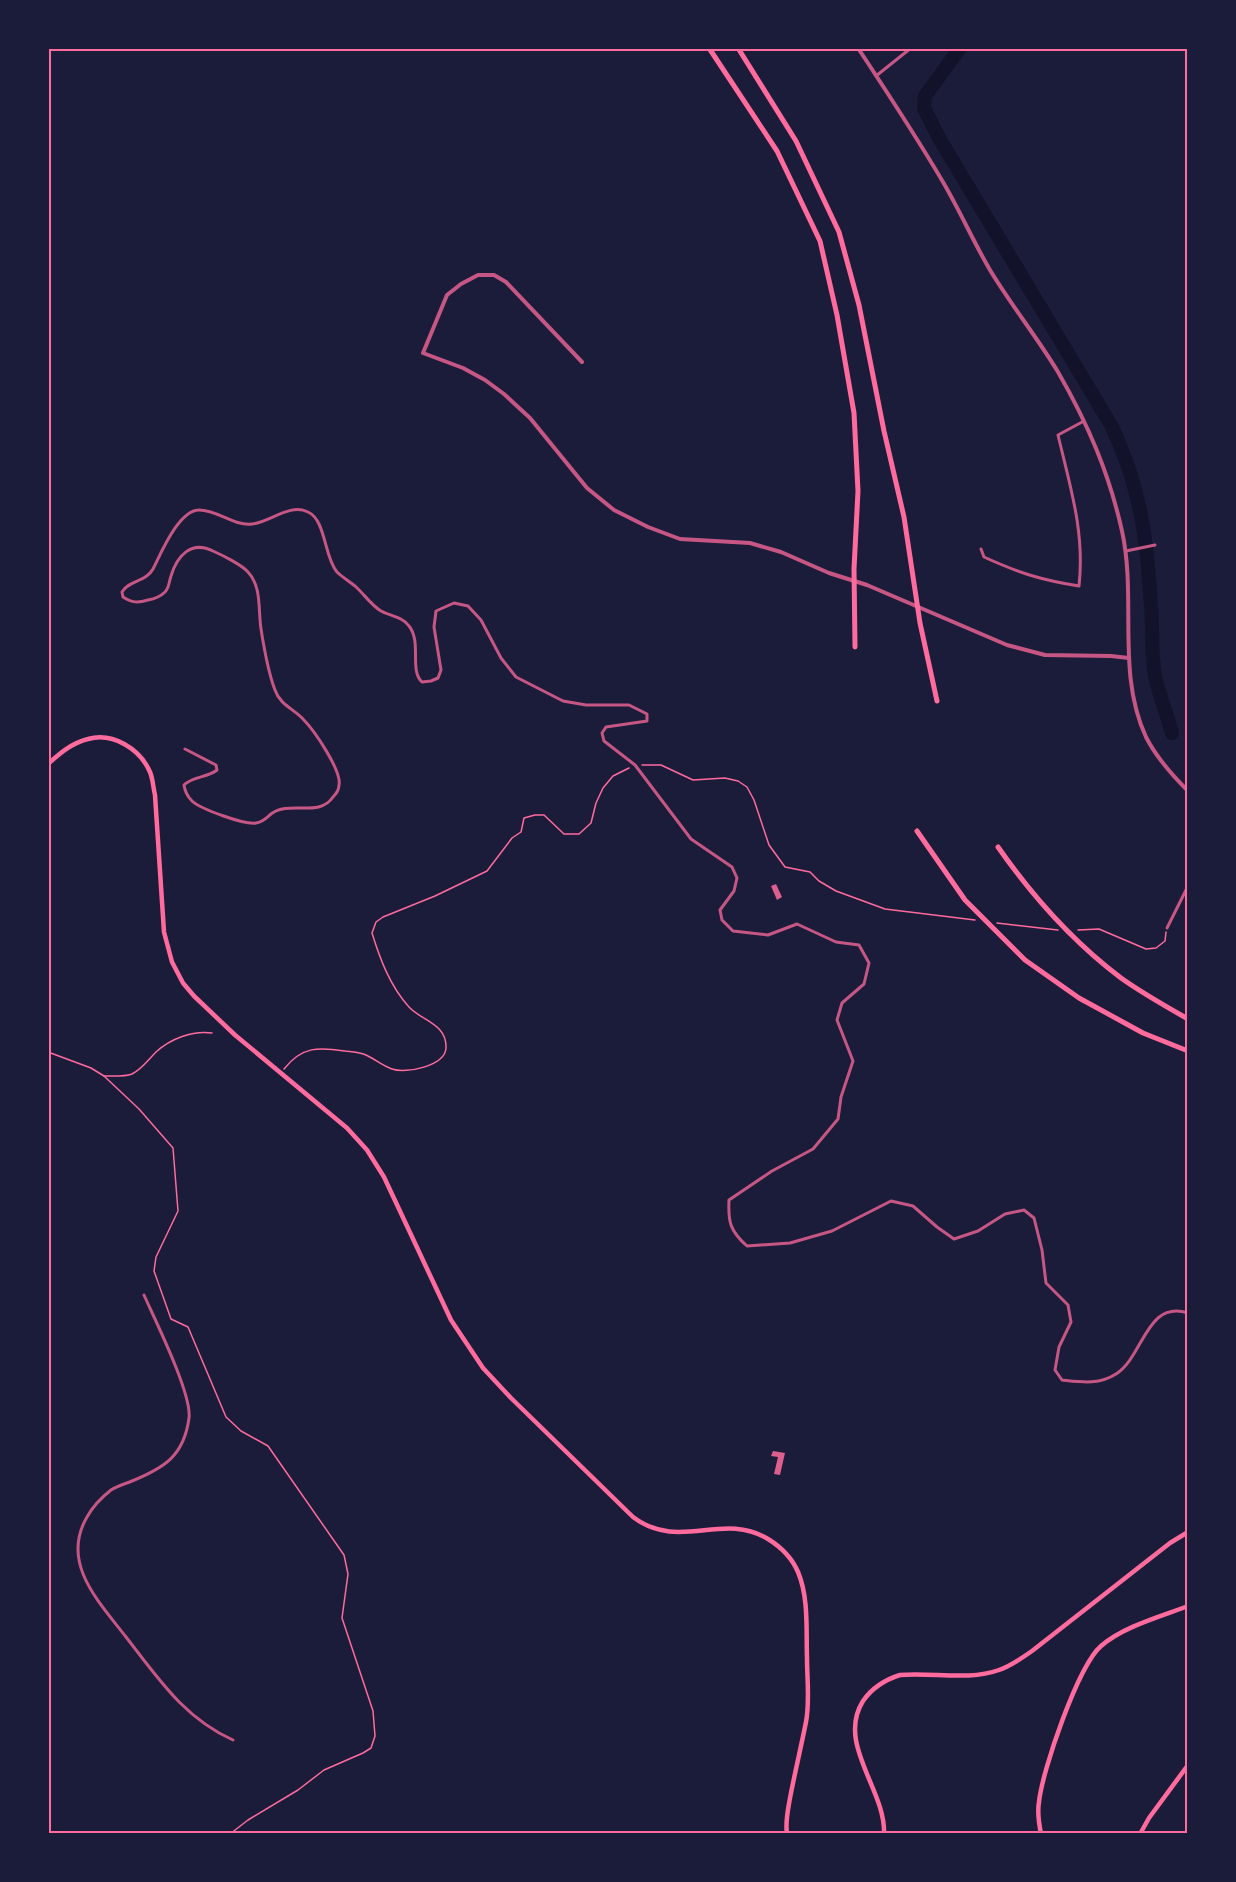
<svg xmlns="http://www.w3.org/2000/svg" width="1236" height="1882" font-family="'Sofia Sans Condensed',sans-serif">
<rect width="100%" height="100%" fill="#1b1b3a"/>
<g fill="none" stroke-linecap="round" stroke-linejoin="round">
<path stroke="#12122b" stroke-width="14" d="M960,48l-35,48 -1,12 15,30 172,287c30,62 36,115 40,182 2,23 0,47 4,69 4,19 12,38 17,57"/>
</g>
<g fill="#dd5f8e">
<polygon points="776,884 782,897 777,900 771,886"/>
<polygon points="773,1451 785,1453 780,1475 774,1474 778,1457 771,1456"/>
</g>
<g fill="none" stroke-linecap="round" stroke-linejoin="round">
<g stroke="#ff6b9d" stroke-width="1.5">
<polyline points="642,765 661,765 693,780 725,778 738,781 747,787 754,800 769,845 785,867 810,872 819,881 836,891 885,909 975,920"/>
<polyline points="997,923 1058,930"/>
<polyline points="1078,930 1099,929 1146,949 1156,948 1165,941 1166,932"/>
<polyline points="48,1052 91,1068 104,1076 139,1109 173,1148 178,1211 156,1257 154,1271 171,1319 188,1327 226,1417 241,1431 268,1446 344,1555 348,1574 342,1618 373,1711 375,1736 371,1748 363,1753 324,1770 298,1790 248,1820 230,1834"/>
<path d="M284,1069c18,-23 35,-22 61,-18 8,1 16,1 23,5 8,4 15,10 24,13 14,5 53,-3 54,-21 1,-24 -24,-27 -37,-41 -19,-21 -29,-48 -37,-74l4,-11 7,-5 52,-21 52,-25 25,-33 9,-6 3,-14 11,-3h9l20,19h15l12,-11 5,-20 7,-15 10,-12 16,-8"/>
<path d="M104,1076c8,0 20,1 28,-2 10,-5 16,-14 24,-22 14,-13 37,-22 56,-19"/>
</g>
<g stroke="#c65784" stroke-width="3">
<polyline points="876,76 911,48"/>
<path d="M981,549l3,8c35,16 57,23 95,29 6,-54 -9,-100 -21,-151l26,-14"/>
<polyline points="1126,551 1155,545"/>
<path d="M185,749l31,16 1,5c-10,8 -24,6 -33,15 1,7 3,11 8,16 9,8 52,24 64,22 7,-1 10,-5 15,-9 19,-14 48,4 62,-17 3,-3 6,-7 6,-12 3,-14 -25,-55 -36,-66 -9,-10 -23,-14 -28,-29 -7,-18 -11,-42 -14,-61 -3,-19 1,-42 -13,-57 -6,-7 -26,-17 -35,-21 -22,-11 -36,5 -42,25 -2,6 -2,12 -6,16 -5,5 -11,7 -17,8 -10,3 -16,3 -25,-3l-1,-5c7,-12 24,-10 31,-23 8,-16 26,-59 46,-59 19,0 34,16 53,14 18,-2 38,-21 56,-12 18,8 16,45 29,60 5,5 12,9 18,14 9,8 16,19 26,25 9,5 22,6 28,15 13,16 0,44 13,56l9,-1 7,-3 3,-8 -7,-43 2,-16 18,-8 14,3 13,14 20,38 15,19 47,24 23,4h43l18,9v7l-41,6 -4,6 2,8 31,24 56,74 41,28 5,11 -3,13 -14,19 2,10 11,11 35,4 29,-11 39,18 23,3 10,18 -5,21 -22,19 -5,17 16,41 -12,36 -3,22 -25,30 -41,22 -43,29c-1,22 1,31 18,46l43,-3 42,-12 59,-30 22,5 24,21 17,12 24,-8 27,-17 19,-4 10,8 8,32 4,33 22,22 3,17 -12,25 -4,23 7,10c19,2 37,5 54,-6 28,-18 30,-74 72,-61"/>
<polyline points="1167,928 1188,886"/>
<path d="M144,1295c11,25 48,99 45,123 -5,38 -25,50 -57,63 -7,3 -15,5 -21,9 -9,7 -19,18 -24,27 -27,46 12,85 39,120 32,41 58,81 107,103"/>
</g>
<g stroke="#c65784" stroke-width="4">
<path d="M858,48c29,44 58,88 85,134 17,29 30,59 47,88 21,35 47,67 68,102 30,52 51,101 64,159 15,68 -6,142 24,206 10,20 27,39 42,54"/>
<polyline points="582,362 506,282 494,275 478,275 461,284 447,295 423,353 463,368 485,380 504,394 530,418 587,488 614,510 648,527 680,539 750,543 781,552 829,573 867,585 1007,645 1045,655 1111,656 1129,658"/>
</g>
<g stroke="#ff6b9d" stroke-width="4.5">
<path d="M48,764c12,-11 24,-21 40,-25 25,-7 52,10 62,33 3,7 3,15 5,23l9,137 8,30 11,21 11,13 41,39 112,93 20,22 17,27 67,143 32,48 28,30 122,119c47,35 89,-6 135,22 13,8 24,19 30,33 11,26 8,59 9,86 0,21 3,43 -1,64 -5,25 -11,50 -16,76 -2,12 -5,24 -3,36"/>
<path d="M884,1834c2,-44 -48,-90 -21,-133 9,-13 21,-21 37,-26 32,-3 68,6 99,-5 12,-4 23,-12 33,-19l138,-108 18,-11"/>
<path d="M1041,1834c-2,-10 -4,-21 -2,-32 3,-31 39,-136 62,-156 21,-19 61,-30 87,-40"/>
<polyline points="1140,1834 1149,1818 1188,1765"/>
</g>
<g stroke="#ff6b9d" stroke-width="5">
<polyline points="709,48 777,151 820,241 837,315 854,413 858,491 854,569 855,647"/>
<polyline points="738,48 796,141 839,232 859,305 884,431 904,517 920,623 937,701"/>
<polyline points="917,831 965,900 1025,960 1079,998 1143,1033 1188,1051"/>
<path d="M998,847c35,50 74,94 123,131 21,15 44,28 67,41"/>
</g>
</g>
<rect width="1236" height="1882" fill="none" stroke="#1b1b3a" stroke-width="99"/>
<rect x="50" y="50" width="1136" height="1782" fill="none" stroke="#ff6b9d" stroke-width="2"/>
</svg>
